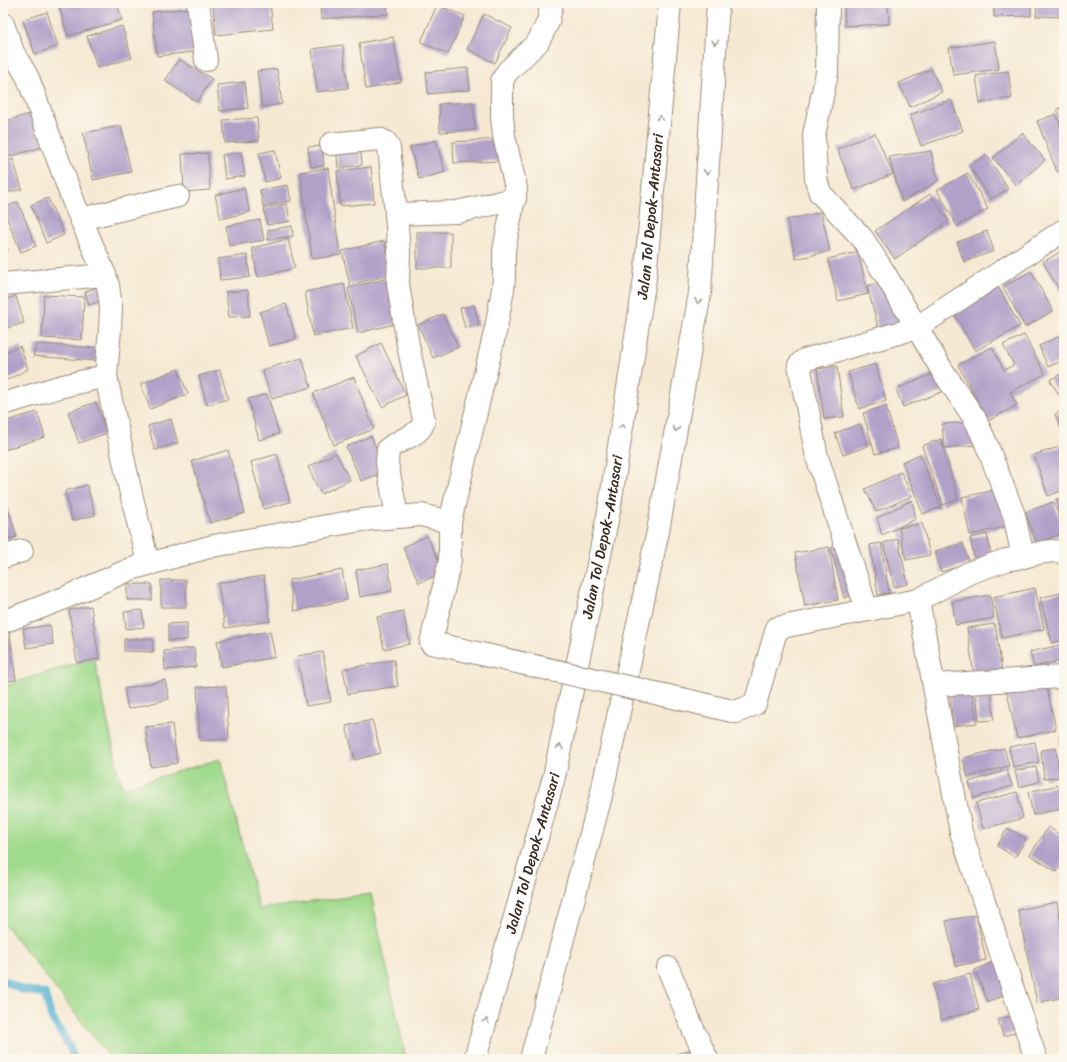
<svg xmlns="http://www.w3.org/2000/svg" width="1067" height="1062" font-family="Sriracha,sans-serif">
<rect width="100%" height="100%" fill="#fbf7ec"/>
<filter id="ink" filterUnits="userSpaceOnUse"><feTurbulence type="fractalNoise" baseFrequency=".025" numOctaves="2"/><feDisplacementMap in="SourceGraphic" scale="8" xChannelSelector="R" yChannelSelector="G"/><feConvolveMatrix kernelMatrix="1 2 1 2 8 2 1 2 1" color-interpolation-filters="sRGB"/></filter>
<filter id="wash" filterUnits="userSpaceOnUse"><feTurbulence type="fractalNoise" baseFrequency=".012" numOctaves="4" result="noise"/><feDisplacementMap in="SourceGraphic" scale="16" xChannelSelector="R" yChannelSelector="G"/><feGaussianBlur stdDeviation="0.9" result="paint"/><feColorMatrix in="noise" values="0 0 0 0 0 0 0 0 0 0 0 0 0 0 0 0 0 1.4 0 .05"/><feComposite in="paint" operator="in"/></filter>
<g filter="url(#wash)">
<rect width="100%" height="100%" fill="#f6e9d3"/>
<polygon fill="#a0da8d" stroke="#6e8256" points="94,658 122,788 220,759 259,909 371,894 406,1059 111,1059 3,922 3,686"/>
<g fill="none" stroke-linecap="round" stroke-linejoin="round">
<polyline stroke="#56b0d3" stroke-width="8" points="3,980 20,989 45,994 51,1017 69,1045 75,1059"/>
</g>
<g id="blocks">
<g fill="#b1a1c9">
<polygon points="58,3 117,3 122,20 68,36"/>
<polygon points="213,3 270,3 273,29 216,35"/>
<polygon points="320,3 387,3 388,14 321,19"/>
<polygon points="844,3 888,3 889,24 845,26"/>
<polygon points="994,3 1031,3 1031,16 994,17"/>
<polygon points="1037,3 1064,3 1064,17 1036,16"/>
<polygon points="437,5 465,16 448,54 421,42"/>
<polygon points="198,7 203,51 157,56 152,12"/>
<polygon points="47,12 58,46 35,54 23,20"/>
<polygon points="484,14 512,28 495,63 467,49"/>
<polygon points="122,26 132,58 97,68 87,36"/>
<polygon points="393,37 401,82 366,89 359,43"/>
<polygon points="995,41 999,69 953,75 949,48"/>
<polygon points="343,45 348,88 317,92 312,49"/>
<polygon points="179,59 212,79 197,102 165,81"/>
<polygon points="468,68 470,90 428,94 426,72"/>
<polygon points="277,69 282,104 262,107 257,71"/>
<polygon points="931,69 942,92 910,107 899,83"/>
<polygon points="1008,71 1012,98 980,103 976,76"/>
<polygon points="245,82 248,108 220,111 217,85"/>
<polygon points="951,100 963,131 921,146 910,115"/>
<polygon points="473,102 475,130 440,132 439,104"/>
<polygon points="1064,107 1064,125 1057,109"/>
<polygon points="35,112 46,146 8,157 3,139 3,122"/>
<polygon points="1056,114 1064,134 1064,169 1057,172 1037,121"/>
<polygon points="257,118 259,141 225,143 223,120"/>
<polygon points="121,126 131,172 93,180 83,133"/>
<polygon points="875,133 893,174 854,190 837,149"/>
<polygon points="1022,133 1045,160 1016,185 993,158"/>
<polygon points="499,139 500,161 454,163 453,142"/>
<polygon points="436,140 445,172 419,179 410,147"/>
<polygon points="360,143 362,165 338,168 336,145"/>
<polygon points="322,146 324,166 311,167 308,147"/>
<polygon points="275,150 281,178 265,182 259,153"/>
<polygon points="931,151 938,181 902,202 889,157"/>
<polygon points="241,152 245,176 225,179 222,155"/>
<polygon points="208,153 210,190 184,192 182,154"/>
<polygon points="987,155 1008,189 991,199 969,165"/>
<polygon points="13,159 22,189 3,194 3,162"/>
<polygon points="371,167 374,203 340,206 337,171"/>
<polygon points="328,168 340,255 312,259 300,172"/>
<polygon points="968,173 988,209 957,226 937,190"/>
<polygon points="288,185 291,201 263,206 260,190"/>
<polygon points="244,188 250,212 221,219 215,195"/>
<polygon points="930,194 949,221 895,259 875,231"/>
<polygon points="48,198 64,235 46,243 31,205"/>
<polygon points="18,202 36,246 21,252 3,209 3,208"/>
<polygon points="287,204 290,221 267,225 264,208"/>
<polygon points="821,212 830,251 796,259 787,220"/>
<polygon points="260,220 264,240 229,246 226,226"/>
<polygon points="292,226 293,236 268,240 268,230"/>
<polygon points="987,231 994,251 964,262 957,242"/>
<rect x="417" y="232" width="34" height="36"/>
<polygon points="3,237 8,251 3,253"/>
<polygon points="288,239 295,268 258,277 252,248"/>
<polygon points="384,241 393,274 350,285 342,251"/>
<polygon points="1062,251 1064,255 1064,298 1043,262"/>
<polygon points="858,252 868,294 838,301 828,259"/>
<polygon points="247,255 250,277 220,280 218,259"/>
<polygon points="1031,271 1053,311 1025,327 1003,287"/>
<polygon points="389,278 399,323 358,333 348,288"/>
<polygon points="888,280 900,325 879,330 867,286"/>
<polygon points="344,284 353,328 313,336 305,292"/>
<polygon points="103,285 108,298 89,305 85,292"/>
<polygon points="997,285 1020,326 975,351 952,310"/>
<polygon points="248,290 250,316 229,317 226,292"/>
<polygon points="44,295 84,297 82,340 42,338"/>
<polygon points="16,296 24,323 3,329 3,300"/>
<polygon points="286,304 296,339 269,346 260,312"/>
<polygon points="474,305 479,325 465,328 460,308"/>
<polygon points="443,314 458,347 433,358 418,325"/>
<polygon points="1064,334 1064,360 1048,367 1039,346"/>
<polygon points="1024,335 1045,374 1010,392 1017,405 988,421 958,365 992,347 1004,370 1014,365 1003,345"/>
<polygon points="381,343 406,395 382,407 356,356"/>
<polygon points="37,344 99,348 97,361 33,356"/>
<polygon points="20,346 28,369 3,382 3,353"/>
<polygon points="302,358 311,387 272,399 262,370"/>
<polygon points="876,364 886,401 859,409 848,372"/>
<polygon points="837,366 844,417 824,419 817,369"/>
<polygon points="178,369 188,394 150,409 141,384"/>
<polygon points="220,370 228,399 207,405 199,376"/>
<polygon points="937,372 944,391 903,407 896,389"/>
<polygon points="1064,372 1064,399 1062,400 1050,380"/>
<polygon points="354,377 374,429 334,445 313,393"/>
<polygon points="267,394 279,434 259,440 248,399"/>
<polygon points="96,402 107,433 79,443 68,412"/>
<polygon points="886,406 898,448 875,454 863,413"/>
<polygon points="1064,410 1064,436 1055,414"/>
<polygon points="37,412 45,437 3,450 3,422"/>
<polygon points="171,419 178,443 155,450 148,426"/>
<polygon points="974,422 976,445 944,448 942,424"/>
<polygon points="860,424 868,446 843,455 835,433"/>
<polygon points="371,436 386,471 361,481 346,447"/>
<polygon points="941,439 958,499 943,505 922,446"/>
<polygon points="1062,446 1064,453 1064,490 1048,496 1034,455"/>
<polygon points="228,450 245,513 210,523 192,461"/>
<polygon points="336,453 350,480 321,494 308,467"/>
<polygon points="277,454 290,502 264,509 251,462"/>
<polygon points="920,454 941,507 923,514 902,462"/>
<polygon points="901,472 912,496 876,512 865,489"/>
<polygon points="87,485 95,515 72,521 65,491"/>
<polygon points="1001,489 1009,526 970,535 962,497"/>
<polygon points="1064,497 1064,524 1056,499"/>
<polygon points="912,500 916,519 882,535 877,518"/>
<polygon points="1054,502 1064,533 1036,543 1025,512"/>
<polygon points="7,506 17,537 3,541 3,508"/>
<polygon points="922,523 930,555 906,560 899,528"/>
<polygon points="987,534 992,561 976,566 970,538"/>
<polygon points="427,536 444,572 419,583 403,547"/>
<polygon points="898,539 908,584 894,587 883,543"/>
<polygon points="881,543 889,593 878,595 870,545"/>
<polygon points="963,543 969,563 941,572 935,551"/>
<polygon points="843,544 859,593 844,598 831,548"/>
<polygon points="829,547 838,600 805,606 795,553"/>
<polygon points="388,564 392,591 360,597 356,570"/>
<polygon points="342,570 347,600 294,611 289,580"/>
<polygon points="264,576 270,621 225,628 218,583"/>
<rect x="161" y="580" width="25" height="27"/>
<rect x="127" y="584" width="25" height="16"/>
<polygon points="1035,588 1044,629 1002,638 993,597"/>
<polygon points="1064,592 1064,640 1052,643 1040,598"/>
<polygon points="990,595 994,618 956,625 952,602"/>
<polygon points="91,606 99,659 77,663 69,610"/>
<polygon points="142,610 144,627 126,629 124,612"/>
<polygon points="403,611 410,644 384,649 377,617"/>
<polygon points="187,623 187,640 168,641 168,624"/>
<polygon points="995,624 1002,671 974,675 967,628"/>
<polygon points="50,625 53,644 26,648 23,629"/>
<polygon points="9,630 16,680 3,681 3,631"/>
<polygon points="270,631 275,657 222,667 217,641"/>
<polygon points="124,639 153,639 153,652 124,651"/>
<polygon points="1064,644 1064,660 1034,667 1030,652"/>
<polygon points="194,648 196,667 165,670 164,651"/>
<polygon points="323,652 331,702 306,706 297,656"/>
<polygon points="394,660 398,686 348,694 343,669"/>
<polygon points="165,680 169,699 128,709 124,689"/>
<polygon points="971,684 977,723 953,726 949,687"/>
<polygon points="1046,684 1056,730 1017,738 1007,692"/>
<polygon points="226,686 229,739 200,741 197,687"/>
<polygon points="991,688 994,720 979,721 976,690"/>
<polygon points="372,720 381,753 355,760 346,726"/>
<polygon points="172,724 177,763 151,767 145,727"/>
<polygon points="1064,736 1064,760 1063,760 1060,737"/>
<polygon points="1035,742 1039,762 1013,767 1009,747"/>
<polygon points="1004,748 1009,766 968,777 963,758"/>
<polygon points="1056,748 1059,777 1044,779 1041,750"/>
<polygon points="1036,767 1039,782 1019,787 1015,771"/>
<polygon points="1007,770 1012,786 974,798 969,782"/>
<polygon points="1059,785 1064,808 1033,815 1028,792"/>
<polygon points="1017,792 1023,818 983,829 976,803"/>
<polygon points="1048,827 1064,837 1064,859 1057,872 1030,855"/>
<polygon points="1008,828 1026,839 1015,857 997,846"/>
<polygon points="1057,902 1064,939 1064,997 1037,1003 1018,910"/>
<polygon points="976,915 986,960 956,966 946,921"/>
<polygon points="998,960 1011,993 988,1002 975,970"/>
<polygon points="970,974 979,1010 941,1020 932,984"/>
<polygon points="1018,1014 1023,1030 1003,1036 998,1019"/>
<polygon points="692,1049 696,1059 660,1059"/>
</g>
</g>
</g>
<g filter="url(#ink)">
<use href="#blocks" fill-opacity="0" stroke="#988a78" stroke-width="1"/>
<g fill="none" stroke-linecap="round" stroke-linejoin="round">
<defs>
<g id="minor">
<polyline points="198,3 206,60"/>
<polyline points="3,24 13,52 28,78 74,203 105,275 108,285 111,307 110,329 106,376 129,485 148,563"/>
<path d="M331,144l48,-5 7,3 3,6 7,66 3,38 -1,32 10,61 16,75c-2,16 -24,18 -36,29l-1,14 10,53"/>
<polyline points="396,214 457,212 515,199"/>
<polyline points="81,219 178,196"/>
<polyline points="3,284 105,275"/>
<polyline points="3,404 59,387 106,376"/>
<polyline points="450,522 496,328 503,289 504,277 504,250 516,188 504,136 502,117 502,81 507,72 538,42 548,22 552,3"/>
<polyline points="3,557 22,551"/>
<path d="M1023,557c13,-3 29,-9 41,-4"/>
<polyline points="918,600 961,832 1036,1059"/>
<polyline points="867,610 817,457 799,365 804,360 916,328 1064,230"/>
<polyline points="3,622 62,599 131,569 213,546 362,520 421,515 450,522 450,560 431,643 441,645"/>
<polyline points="935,685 1061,677"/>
<polyline points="686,700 736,712 755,704 777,628 918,600 971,572 1006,560 1023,557 1014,515 986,443 975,419 942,370 885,274 862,238 820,193 816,179 814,135 827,73 828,3"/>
<polyline points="668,968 693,1029 707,1059"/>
</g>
<g id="highway">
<path id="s1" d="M475,1059l79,-282 55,-266 36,-233 25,-275"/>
<polyline points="531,1059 601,796 658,531 700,293 718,3"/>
</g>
</defs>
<use href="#minor" stroke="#988a78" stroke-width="24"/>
<use href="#highway" stroke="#988a78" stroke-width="24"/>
<use href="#minor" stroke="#fff" stroke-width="22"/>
<use href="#highway" stroke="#fff" stroke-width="22"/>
<defs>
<polyline id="minor-bridge" points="441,645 686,700"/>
</defs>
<use href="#minor-bridge" stroke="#988a78" stroke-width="24" stroke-linecap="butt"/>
<use href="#minor-bridge" stroke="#fff" stroke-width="22"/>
</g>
<defs><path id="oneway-chevron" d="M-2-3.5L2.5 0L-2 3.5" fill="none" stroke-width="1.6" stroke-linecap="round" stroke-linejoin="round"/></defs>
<g stroke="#a79f9a">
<use href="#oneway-chevron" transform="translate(715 42) rotate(94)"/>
<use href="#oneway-chevron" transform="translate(660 118) rotate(-85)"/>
<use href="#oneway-chevron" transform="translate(707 172) rotate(94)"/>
<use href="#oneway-chevron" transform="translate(698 301) rotate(100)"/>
<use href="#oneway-chevron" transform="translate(622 427) rotate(-81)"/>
<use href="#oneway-chevron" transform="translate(676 429) rotate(100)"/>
<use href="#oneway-chevron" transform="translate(560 747) rotate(-78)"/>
<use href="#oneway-chevron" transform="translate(486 1021) rotate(-74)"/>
</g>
</g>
<g text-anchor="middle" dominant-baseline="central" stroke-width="3" stroke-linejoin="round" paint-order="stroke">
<g font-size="15" fill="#3b2a1e" stroke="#fbf7ec">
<text stroke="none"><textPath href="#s1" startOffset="862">Jalan Tol Depok–Antasari</textPath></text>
<text stroke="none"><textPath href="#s1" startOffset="538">Jalan Tol Depok–Antasari</textPath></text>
<text stroke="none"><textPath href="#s1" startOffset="214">Jalan Tol Depok–Antasari</textPath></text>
</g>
</g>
<rect width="1067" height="1062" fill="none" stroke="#fbf7ec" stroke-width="16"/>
</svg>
